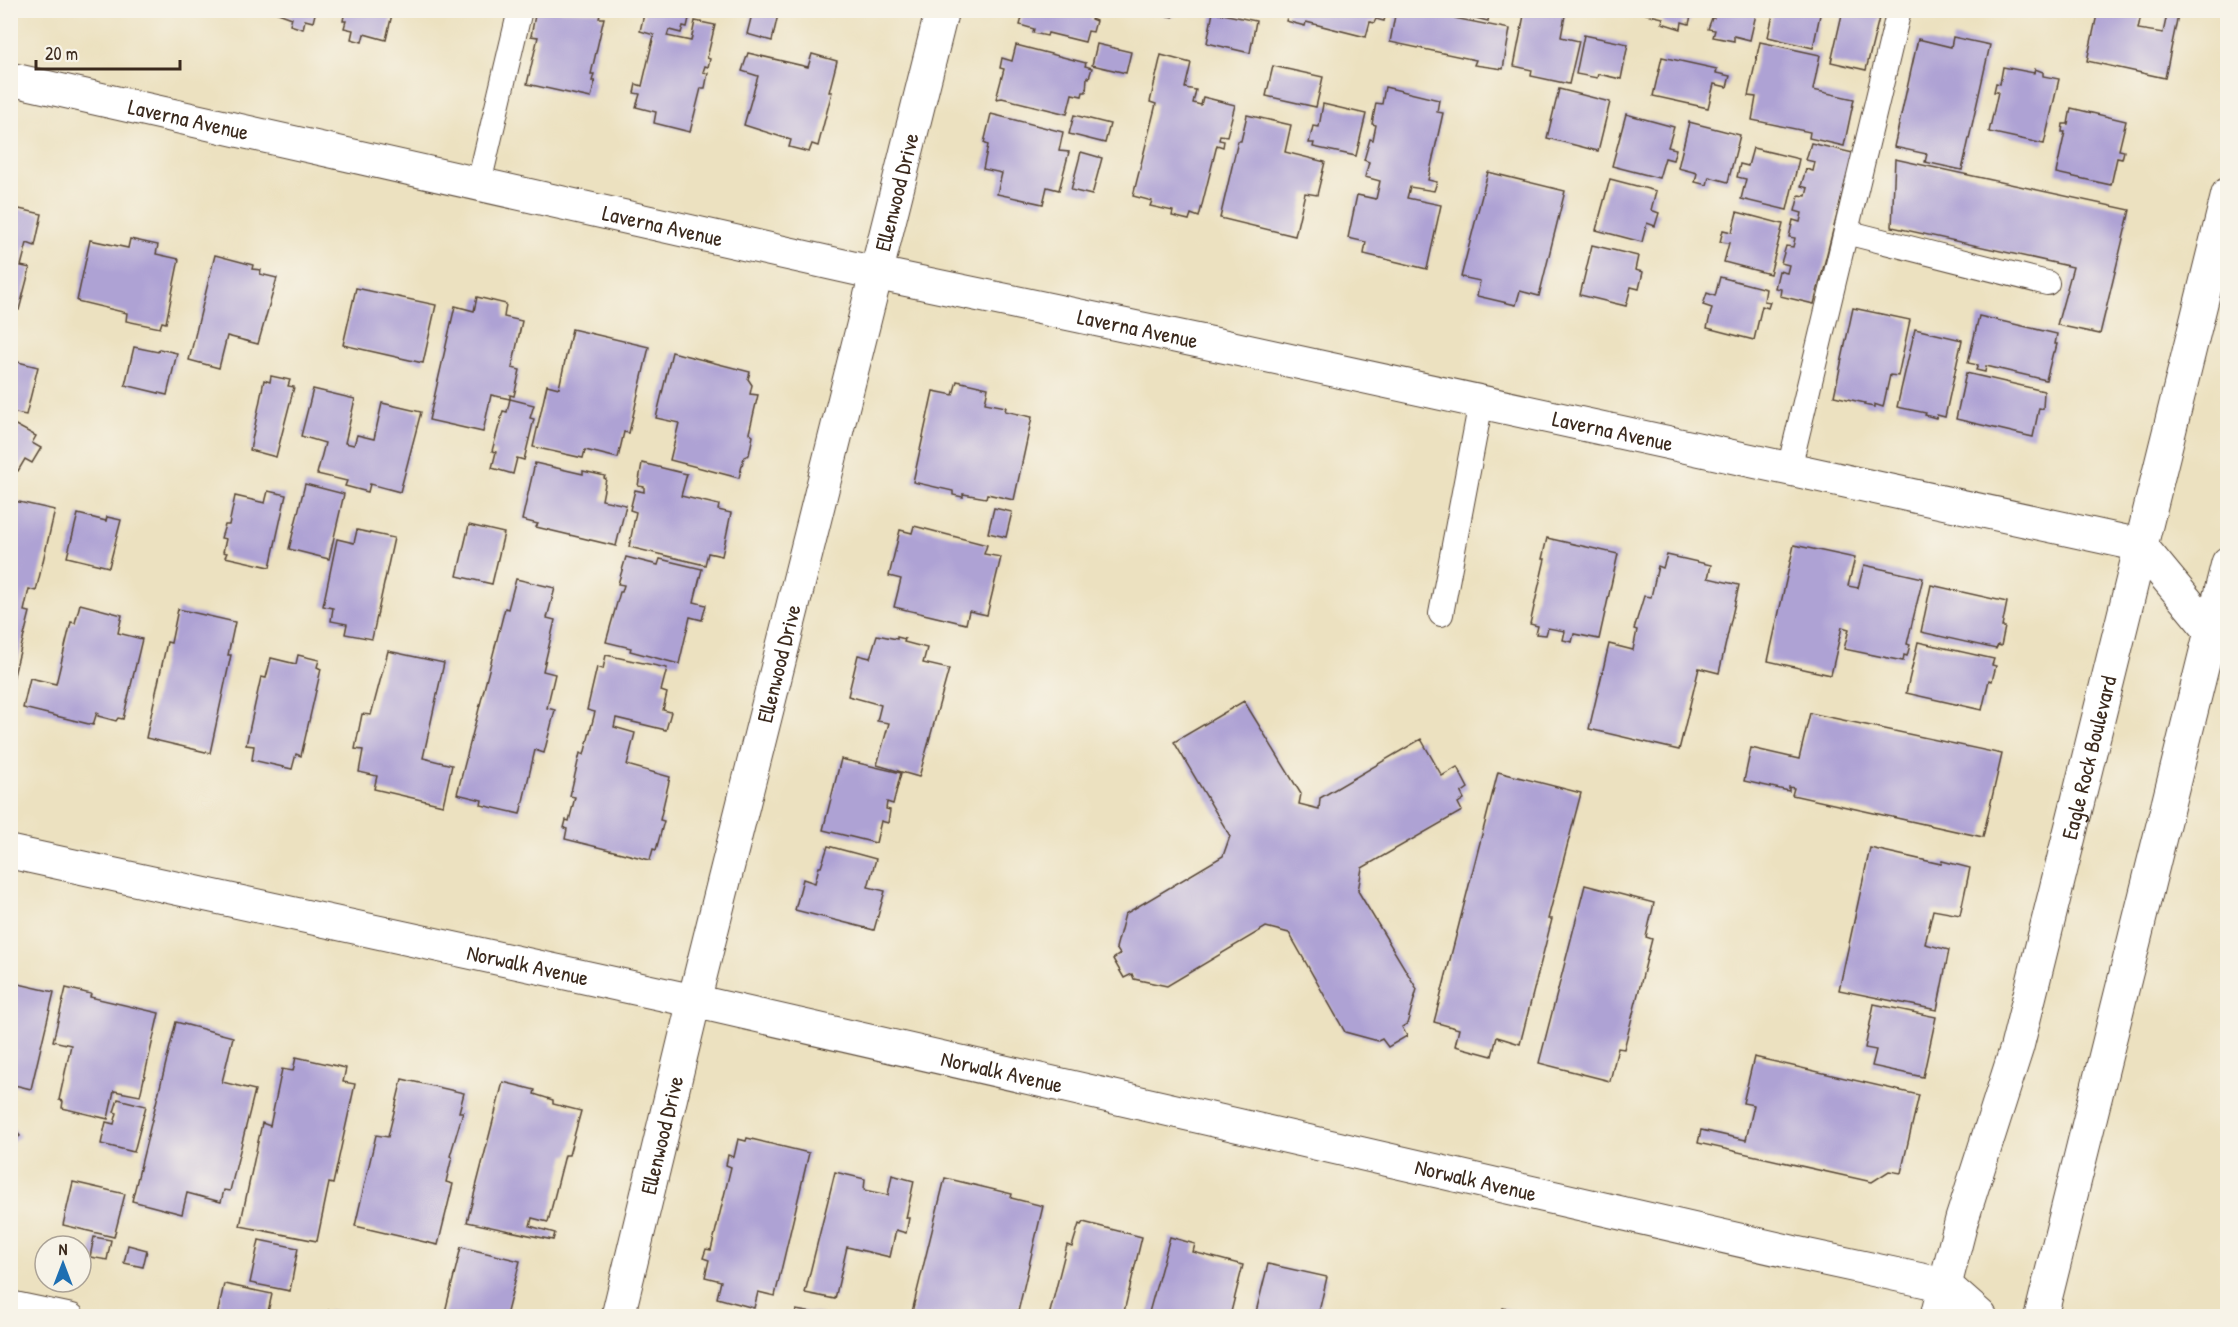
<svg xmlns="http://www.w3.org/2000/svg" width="2238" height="1327" font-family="'Patrick Hand',sans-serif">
<rect width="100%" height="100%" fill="#f7f3e8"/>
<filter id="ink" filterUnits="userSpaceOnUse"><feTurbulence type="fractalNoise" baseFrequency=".0167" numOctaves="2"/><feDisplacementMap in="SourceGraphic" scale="12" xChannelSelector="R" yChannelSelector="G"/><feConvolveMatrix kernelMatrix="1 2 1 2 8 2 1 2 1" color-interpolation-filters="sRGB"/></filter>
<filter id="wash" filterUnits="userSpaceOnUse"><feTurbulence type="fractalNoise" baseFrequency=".008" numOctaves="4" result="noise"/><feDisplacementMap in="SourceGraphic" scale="24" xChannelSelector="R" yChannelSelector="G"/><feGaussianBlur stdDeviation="1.35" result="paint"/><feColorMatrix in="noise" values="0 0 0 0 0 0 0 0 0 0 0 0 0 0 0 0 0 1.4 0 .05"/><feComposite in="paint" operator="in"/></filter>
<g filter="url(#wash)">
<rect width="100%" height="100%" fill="#ece1c0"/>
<g id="blocks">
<g fill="#aea2d4">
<polygon points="270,10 316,10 313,22 305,20 303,29 290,25 292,18"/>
<polygon points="345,10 393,10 386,40 364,34 362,42 351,39 353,30 344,28 346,21 343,21"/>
<polygon points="536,10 601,12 599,18 604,18 591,74 594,74 592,81 595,81 591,98 527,84 538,37 531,36"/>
<polygon points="645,10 691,10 687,27 683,26 681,33 669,30 667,36 691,41 695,21 715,25 707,58 710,59 708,67 705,66 703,72 708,73 705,88 701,88 690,132 654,123 656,112 636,107 640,94 634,93 636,84 642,86 654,35 640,31"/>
<polygon points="753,10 779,10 772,41 747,34"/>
<polygon points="1024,10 1093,10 1091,19 1096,21 1093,32 1088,31 1085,42 1048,33 1047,36 1033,33 1034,29 1020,25"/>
<polygon points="1152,10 1175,10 1173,17 1152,13"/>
<polygon points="1289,10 1387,10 1384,21 1376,19 1374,23 1370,22 1366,37 1306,22 1305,26 1286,21"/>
<polygon points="1396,10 1414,10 1510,29 1503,69 1474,65 1476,60 1390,42"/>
<polygon points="1444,10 1490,10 1488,21"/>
<polygon points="1525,10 1566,10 1561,37 1579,41 1569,84 1531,76 1532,70 1514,66"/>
<polygon points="1647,10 1687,10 1687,15 1691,16 1689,24 1682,22 1681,29 1662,23 1663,18 1646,14"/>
<polygon points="1711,10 1757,10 1750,40 1734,36 1734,41 1713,37 1715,30 1708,29 1712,18 1714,18 1715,15 1710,14"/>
<polygon points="1774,10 1821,10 1813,48 1768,37"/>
<polygon points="1843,10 1864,10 1880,14 1866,70 1831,62"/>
<polygon points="2098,10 2142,10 2138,29 2163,33 2168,10 2179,10 2165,78 2087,61"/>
<polygon points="1213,12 1256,21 1250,53 1207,43"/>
<polygon points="1584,35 1628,44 1621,79 1598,74 1597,78 1576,74"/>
<polygon points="1953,37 1990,45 1962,170 1925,162 1927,154 1894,147 1918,39 1951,47"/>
<polygon points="1760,42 1820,55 1813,90 1854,99 1844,146 1809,138 1810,132 1752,120 1756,97 1748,96"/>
<polygon points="1097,44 1131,52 1126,73 1092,65"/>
<polygon points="1016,45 1086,63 1085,66 1092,68 1089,78 1087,77 1086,92 1083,92 1082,96 1072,94 1067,114 1002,98 996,99 1004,69 1000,68 1002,58 1012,61"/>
<polygon points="748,53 808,67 812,54 837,61 829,92 832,92 818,146 812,144 809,152 789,147 791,140 744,125 758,76 742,71"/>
<polygon points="1161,55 1191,63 1185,88 1196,90 1193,103 1201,105 1203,97 1235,105 1227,136 1220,135 1219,140 1224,141 1223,147 1217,145 1199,217 1191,214 1189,220 1172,216 1173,211 1150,206 1152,201 1133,196 1156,104 1150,102"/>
<polygon points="1662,57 1717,69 1716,73 1730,76 1727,87 1714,84 1708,108 1653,96"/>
<polygon points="1273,66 1323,77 1316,107 1266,96"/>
<polygon points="2003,67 2034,73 2035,69 2043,72 2043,76 2059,79 2044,144 1989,132 1998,92 1994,92 1996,83 2000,84"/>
<polygon points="1385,87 1439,100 1437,112 1443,113 1428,180 1437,182 1434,191 1410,187 1407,198 1441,205 1427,269 1364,254 1366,242 1348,238 1357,195 1376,199 1380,181 1365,177 1369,162 1364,160 1370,139 1373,140 1376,125 1372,124 1376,103 1382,104"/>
<polygon points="1559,89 1610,102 1598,151 1547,138"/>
<polygon points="1323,104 1366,114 1356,156 1313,147 1314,143 1309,143 1313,126 1319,127"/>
<polygon points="2071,108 2126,121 2119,150 2124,151 2122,159 2117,158 2111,185 2056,173 2065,132 2062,132 2063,124 2068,124"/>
<polygon points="991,114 1063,132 1059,151 1069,152 1059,190 1047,187 1043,204 997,194 1002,173 983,169 988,145 984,143"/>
<polygon points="1626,114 1674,127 1668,147 1676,149 1673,160 1665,158 1659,178 1612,166"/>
<polygon points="1074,115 1110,124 1105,143 1069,134"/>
<polygon points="1247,115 1291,125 1285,152 1325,162 1317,195 1305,193 1295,236 1220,218 1238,141 1241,141"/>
<polygon points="1689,122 1740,135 1728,182 1709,177 1707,185 1695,182 1697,173 1678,168"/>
<polygon points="1811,143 1853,153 1814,304 1780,296 1781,289 1775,288 1779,271 1787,273 1789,265 1781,263 1786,246 1793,247 1795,238 1789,237 1793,220 1800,222 1802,213 1795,211 1799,195 1806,196 1808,188 1801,186 1806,169 1813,171 1815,162 1806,160"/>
<polygon points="1753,148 1799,159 1787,210 1741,199 1746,179 1737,177 1740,164 1748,166"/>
<polygon points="1081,152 1102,158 1092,195 1071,190"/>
<polygon points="1895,159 2130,210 2100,334 2057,325 2073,267 1892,227"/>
<polygon points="1488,172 1565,191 1539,296 1520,291 1516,305 1477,296 1480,281 1461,277"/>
<polygon points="1610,179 1656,191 1651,210 1659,213 1655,226 1647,223 1642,242 1596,230"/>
<polygon points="10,207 42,214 35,246 27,243 21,266 30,268 19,310 16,309 12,327 10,326"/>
<polygon points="1737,212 1783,224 1770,274 1724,262 1729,243 1720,242 1723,230 1732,232"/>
<polygon points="130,239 158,245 156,254 179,259 166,323 162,322 160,328 126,321 127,313 77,301 90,240 128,248"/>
<polygon points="1592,245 1638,256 1635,270 1643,272 1639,289 1631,287 1626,306 1580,295"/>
<polygon points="215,255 253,265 252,269 261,270 260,274 277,278 258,344 227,336 219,368 189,360"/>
<polygon points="1720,277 1766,289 1764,301 1770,302 1768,308 1762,306 1754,340 1707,328 1712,308 1703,305 1707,293 1715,296"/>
<polygon points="356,288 436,305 423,363 343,345"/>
<polygon points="477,297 506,304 504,317 522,321 512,368 520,370 514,396 510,395 510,399 491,395 483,432 429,420 455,306 474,311"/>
<polygon points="1853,308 1910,320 1898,376 1890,375 1883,407 1874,404 1874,407 1864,405 1865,403 1834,396"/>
<polygon points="1979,316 2057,334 2055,344 2057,344 2055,352 2053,352 2046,380 1986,366 1985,372 1976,370 1978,365 1968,363"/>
<polygon points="572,329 649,347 629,433 624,432 618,458 585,450 583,458 533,447 547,385 559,388"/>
<polygon points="1915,329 1962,340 1945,417 1937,415 1936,418 1925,415 1926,413 1897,407"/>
<polygon points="134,347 158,352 159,349 177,353 167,395 125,385"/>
<polygon points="672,352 750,372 748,379 752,385 750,394 758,395 749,433 753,436 749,455 744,457 739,478 670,460 679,423 656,418"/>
<polygon points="10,360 38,367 26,415 10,412"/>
<polygon points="1966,373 2044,391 2043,409 2039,408 2033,437 1956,419"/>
<polygon points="271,376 290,380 288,386 294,387 276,457 250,450 264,380 270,382"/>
<polygon points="957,381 988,388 985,403 1006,407 1005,411 1032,417 1014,500 987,494 986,498 963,494 963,497 953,495 953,491 913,482 933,391 953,395"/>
<polygon points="313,389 355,399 345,443 354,445 357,435 374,439 382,403 421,412 400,492 370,484 368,492 345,486 347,481 317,474 325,443 301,436"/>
<polygon points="510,399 534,405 530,418 534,419 524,460 517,458 513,474 492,468 496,452 492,451 503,411 507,412"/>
<polygon points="10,422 36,436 32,443 41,448 32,463 25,459 18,471 10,467"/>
<polygon points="535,463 583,474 583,471 605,476 604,478 606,479 602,500 626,505 616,546 536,527 538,524 522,520"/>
<polygon points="642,463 687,474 681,496 719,505 718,510 731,513 722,556 708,553 705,565 629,547 636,512 630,510 635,490 644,492 644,487 638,486"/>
<polygon points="305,484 344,494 329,559 289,549"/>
<polygon points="268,491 286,495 270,567 225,557 227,553 223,552 226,539 221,538 225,525 229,525 235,496 265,503"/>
<polygon points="10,500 55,510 36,591 29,589 24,611 30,612 11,687"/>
<polygon points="994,508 1012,512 1006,537 988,533"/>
<polygon points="78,514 106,521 107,517 121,520 109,567 67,557"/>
<polygon points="469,525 504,533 492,584 457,576"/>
<polygon points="914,526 987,545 984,554 1001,557 987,615 969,611 966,624 894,607 901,579 889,576 900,530 912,533"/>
<polygon points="357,530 394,538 372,639 345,634 347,624 331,621 333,608 323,606 337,539 354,543"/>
<polygon points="1547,538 1618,554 1599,639 1574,634 1572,642 1563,640 1565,631 1548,628 1546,635 1536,634 1538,626 1530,624 1545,559 1542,559"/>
<polygon points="1794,545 1855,558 1848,586 1858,588 1864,565 1923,578 1907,644 1910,645 1907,656 1904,655 1903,661 1844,649 1849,629 1842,627 1831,675 1768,661"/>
<polygon points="1667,555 1711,565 1708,578 1739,585 1719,673 1699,668 1679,750 1589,729 1609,644 1633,650 1637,630 1634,629 1644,596 1651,597 1658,566 1663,568"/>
<polygon points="626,557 658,565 660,559 702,569 694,602 706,605 702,620 690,617 679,664 630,651 631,648 606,642 620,592 622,592 624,585 618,584"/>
<polygon points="516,579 555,588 547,618 555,620 543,671 555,674 547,708 555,710 544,753 535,750 520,814 481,805 482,800 457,794 505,608 508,609"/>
<polygon points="1931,585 2007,602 2002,627 2005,627 2001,646 1998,645 1996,649 1921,632"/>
<polygon points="80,604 122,615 118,633 142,639 123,719 118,718 116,721 98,716 99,713 97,712 93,725 23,708 30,678 56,684 71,622 75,623"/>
<polygon points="178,609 235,622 228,655 231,655 210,753 146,738 167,642 171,643"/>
<polygon points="877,635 897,639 897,637 905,639 904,642 927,648 923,663 949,669 919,777 877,765 889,723 877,721 881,705 848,696 858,655 870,658"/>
<polygon points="1918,642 1994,659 1992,665 1996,666 1992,681 1989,680 1982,710 1906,693"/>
<polygon points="388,651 444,663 423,758 452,765 443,805 374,789 377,776 359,772 363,750 355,749 362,714 371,715"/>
<polygon points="298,655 319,660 317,667 321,669 301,756 296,754 292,769 252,760 254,746 246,745 261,677 266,678 271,658 296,664"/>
<polygon points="606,655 667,668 661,691 667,693 663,710 671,712 666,730 616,718 614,727 635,733 627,765 670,777 660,820 664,821 656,850 653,849 650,860 565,839 567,829 564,828 566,820 569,821 575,797 570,796 580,753 584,755 595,712 587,710 597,667 603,669"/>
<polygon points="1244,701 1301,794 1299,804 1319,809 1320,798 1421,739 1442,776 1457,767 1468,788 1461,793 1464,799 1458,803 1462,811 1362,868 1358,891 1417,989 1407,1024 1402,1027 1407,1036 1388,1047 1382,1039 1378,1041 1345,1032 1289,933 1266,927 1167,986 1134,979 1132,974 1124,978 1113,959 1120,954 1116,948 1125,914 1223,856 1230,836 1174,742"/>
<polygon points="1810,713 2002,754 1983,837 1792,795 1794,788 1789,787 1789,791 1744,781 1751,748 1799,759"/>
<polygon points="841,759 901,773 893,804 887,802 886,809 890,810 888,823 881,821 876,843 823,830"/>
<polygon points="1498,772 1581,793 1548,919 1552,919 1520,1044 1497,1037 1492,1056 1455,1046 1459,1029 1434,1022"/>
<polygon points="828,846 876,859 868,887 885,891 874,930 795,910 803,879 815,883 819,867 821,867"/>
<polygon points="1870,848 1941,864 1942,861 1970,868 1960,915 1933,910 1925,944 1949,950 1937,1010 1839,990"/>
<polygon points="1585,885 1654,903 1646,937 1652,939 1624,1049 1618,1048 1610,1081 1539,1063"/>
<polygon points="10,982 54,992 31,1089 10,1084"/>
<polygon points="66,988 91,994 90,997 159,1013 140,1096 114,1091 108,1119 62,1108 63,1101 59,1100 71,1045 53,1041"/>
<polygon points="1874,1004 1936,1017 1923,1077 1872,1066 1876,1050 1865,1048"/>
<polygon points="176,1022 233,1037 222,1082 255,1090 230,1191 224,1190 221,1202 187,1193 182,1214 132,1201"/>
<polygon points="296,1057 346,1068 343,1082 355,1084 333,1184 329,1183 317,1241 240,1226 262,1123 270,1126 282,1069 293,1071"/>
<polygon points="1754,1057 1919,1095 1901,1173 1889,1171 1872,1182 1698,1143 1701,1130 1746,1140 1754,1105 1743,1103"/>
<polygon points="402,1079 464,1093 459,1112 463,1112 450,1156 452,1157 446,1182 453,1184 438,1245 355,1226 376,1135 388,1137"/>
<polygon points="503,1082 535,1090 534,1094 553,1100 553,1104 581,1111 569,1155 565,1155 548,1222 532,1218 530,1226 555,1233 553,1240 467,1222"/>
<polygon points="118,1099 146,1106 134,1152 101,1144 106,1122 114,1124 117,1113 114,1112"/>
<polygon points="10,1124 20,1136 10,1144"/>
<polygon points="747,1138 809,1153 775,1296 758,1292 754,1308 717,1298 721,1281 705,1277 709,1260 703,1258 706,1249 711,1250 731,1167 726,1165 728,1155 734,1157 738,1139 746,1141"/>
<polygon points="835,1172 865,1179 864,1190 888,1195 892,1175 914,1181 906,1218 909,1218 906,1233 896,1230 890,1257 847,1247 835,1299 805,1293"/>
<polygon points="945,1178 1012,1194 1011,1198 1043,1206 1017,1316 911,1316"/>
<polygon points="73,1182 125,1194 114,1237 63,1225"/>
<polygon points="1083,1222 1142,1237 1123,1316 1049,1316 1067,1245 1072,1247 1079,1224 1081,1225"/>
<polygon points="94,1237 111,1240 107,1260 90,1257"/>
<polygon points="1170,1237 1195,1244 1193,1252 1243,1265 1230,1316 1148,1316"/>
<polygon points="259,1240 298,1248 290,1291 250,1283"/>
<polygon points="128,1245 147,1250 143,1267 124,1263"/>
<polygon points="461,1247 520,1261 506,1316 444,1316"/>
<polygon points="1268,1264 1327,1277 1318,1316 1255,1316"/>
<polygon points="224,1284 272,1294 267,1316 217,1316"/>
<polygon points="1503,1308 1535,1316 1501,1316"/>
<polygon points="329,1310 355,1315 355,1316 327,1316"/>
<polygon points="796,1310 824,1315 824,1316 795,1316"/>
</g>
</g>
</g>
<g filter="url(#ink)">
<use href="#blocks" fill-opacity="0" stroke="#564536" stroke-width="1.5"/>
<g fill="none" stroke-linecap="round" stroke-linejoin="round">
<defs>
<g id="service">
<polyline points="479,183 520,10"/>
<polyline points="1846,232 2047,283"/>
<polyline points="1789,469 1899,10"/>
<polyline points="1441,614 1481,402"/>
<polyline points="10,1303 72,1316"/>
</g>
<g id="minor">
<path id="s1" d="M10,79l865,194 348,73 917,199 71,86 17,3"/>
<path id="s2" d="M10,852l684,149 1102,252 149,32 35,31"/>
</g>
<g id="tertiary">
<path id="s3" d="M618,1316l76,-315 248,-991"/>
</g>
<g id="secondary">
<path id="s4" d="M1937,1316l25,-97 55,-172 211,-853"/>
<polyline points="2041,1316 2228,563"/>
</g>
</defs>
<use href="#service" stroke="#564536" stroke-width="26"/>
<use href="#minor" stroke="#564536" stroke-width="35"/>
<use href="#tertiary" stroke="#564536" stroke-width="35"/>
<use href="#secondary" stroke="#564536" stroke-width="35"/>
<use href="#service" stroke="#fff" stroke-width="24"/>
<use href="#minor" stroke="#fff" stroke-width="33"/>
<use href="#tertiary" stroke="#fff" stroke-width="33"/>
<use href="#secondary" stroke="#fff" stroke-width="33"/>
</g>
</g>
<g text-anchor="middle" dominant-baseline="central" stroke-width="5" stroke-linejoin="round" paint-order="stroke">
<g font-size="22" fill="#3b2a1e" stroke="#f7f3e8">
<text stroke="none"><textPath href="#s1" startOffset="183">Laverna Avenue</textPath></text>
<text stroke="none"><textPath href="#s3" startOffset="1158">Ellenwood Drive</textPath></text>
<text stroke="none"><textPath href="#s1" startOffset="669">Laverna Avenue</textPath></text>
<text stroke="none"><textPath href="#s1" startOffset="1155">Laverna Avenue</textPath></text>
<text stroke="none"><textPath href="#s1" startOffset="1641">Laverna Avenue</textPath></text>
<text stroke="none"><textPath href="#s3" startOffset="672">Ellenwood Drive</textPath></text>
<text stroke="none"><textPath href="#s4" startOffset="579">Eagle Rock Boulevard</textPath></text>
<text stroke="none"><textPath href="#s2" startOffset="530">Norwalk Avenue</textPath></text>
<text stroke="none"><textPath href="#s2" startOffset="1016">Norwalk Avenue</textPath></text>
<text stroke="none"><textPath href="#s3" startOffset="186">Ellenwood Drive</textPath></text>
<text stroke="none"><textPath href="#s2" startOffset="1502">Norwalk Avenue</textPath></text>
</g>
</g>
<rect width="2238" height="1327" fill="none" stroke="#f7f3e8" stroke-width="36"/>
<g transform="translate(63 1264)"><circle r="28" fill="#f7f3e8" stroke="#aca397" stroke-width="1.5"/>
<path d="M0-4.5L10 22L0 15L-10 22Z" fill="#1f6fb2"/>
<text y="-9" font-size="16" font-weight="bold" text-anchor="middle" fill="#3b2a1e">N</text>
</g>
<path d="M36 60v9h144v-9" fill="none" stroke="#3b2a1e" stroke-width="3"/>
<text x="45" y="60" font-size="18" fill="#3b2a1e" stroke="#f7f3e8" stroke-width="4.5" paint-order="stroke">20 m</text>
</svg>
